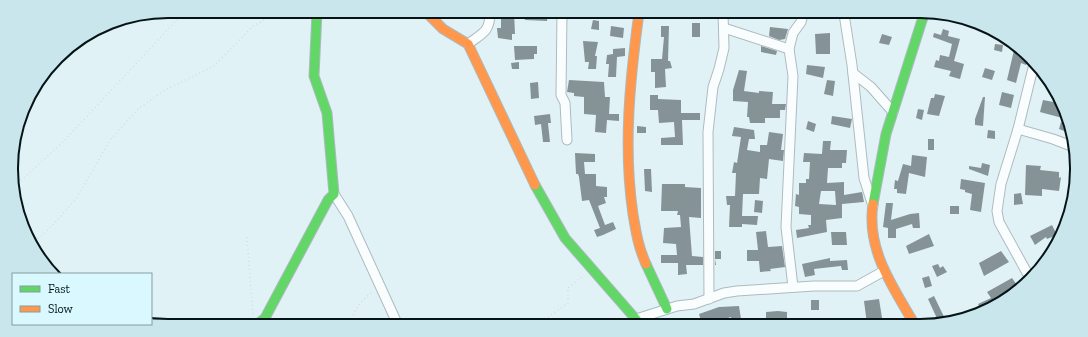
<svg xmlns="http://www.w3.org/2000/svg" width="1088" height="337" font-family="'Zilla Slab',serif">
<rect width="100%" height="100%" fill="#e1f2f7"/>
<g fill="#859396" fill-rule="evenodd">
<polygon points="501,12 514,12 515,34 512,34 512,40 498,38 497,28 501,28"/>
<polygon points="524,12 548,14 547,21 525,20"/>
<polygon points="593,20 599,21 599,30 591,29"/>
<rect x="692" y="23" width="8" height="14"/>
<polygon points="611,26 624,28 623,38 610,36"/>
<polygon points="661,26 669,26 668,61 670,61 672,68 665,69 666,87 655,88 655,72 651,72 651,59 662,59 664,37 661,37"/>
<polygon points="770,27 788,29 785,39 779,40 769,36"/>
<polygon points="943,29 949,31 948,36 960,39 954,61 964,64 960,79 949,76 951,71 934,67 936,60 939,61 940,55 949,57 952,44 933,37 934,33 941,35"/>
<polygon points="830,33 830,54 816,54 815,34"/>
<polygon points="882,34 892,37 889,45 879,43"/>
<polygon points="583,41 598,42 595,56 597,56 596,69 588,69 589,62 585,62"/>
<polygon points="995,44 1003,45 1002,52 994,50"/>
<polygon points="514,46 537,46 537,54 534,54 534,59 515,60"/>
<polygon points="761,46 777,51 776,55 761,52"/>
<polygon points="1015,46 1029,59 1026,65 1021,63 1016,83 1007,80"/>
<polygon points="625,48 625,56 617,57 616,77 608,77 609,64 606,64 607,55 613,54 613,49"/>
<polygon points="519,62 519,69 512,69 511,63"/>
<polygon points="807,65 825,67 823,78 806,74"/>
<polygon points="985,68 995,71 992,80 982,77"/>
<polygon points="739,70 747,71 744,91 759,93 759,91 773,92 772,104 786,104 785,110 780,110 780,118 765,118 765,123 750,123 749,117 747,117 748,102 733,101 733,90"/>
<polygon points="569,80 604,82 605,97 610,97 609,114 619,114 619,121 607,120 606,133 595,132 596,115 584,114 584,97 574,96 574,93 567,92"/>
<polygon points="827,80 835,81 833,96 824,94"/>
<polygon points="538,82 539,98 531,99 530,83"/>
<polygon points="1002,92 1014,95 1011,108 999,105"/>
<polygon points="935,94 945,96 939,116 927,114 931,98 934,98"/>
<polygon points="650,95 658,95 658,99 681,100 681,113 700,113 700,120 682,120 683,145 661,145 661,138 675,137 674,122 659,123 658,110 650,110"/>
<polygon points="983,97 985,97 983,126 975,125 975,119"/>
<polygon points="1043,100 1059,103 1066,119 1040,112"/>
<polygon points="918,109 924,110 922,120 916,118"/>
<polygon points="550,114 551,123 548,123 550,142 543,142 541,124 535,125 534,116"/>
<polygon points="832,116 852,119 850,128 831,124"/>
<polygon points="808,121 816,124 814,132 806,129"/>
<polygon points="1061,122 1068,124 1072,134 1059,129"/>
<polygon points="637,126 646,127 646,133 637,133"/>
<polygon points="734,127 754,130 755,139 749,139 747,150 760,152 760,145 767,145 769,132 783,134 781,150 784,150 783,161 769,159 767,179 760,178 759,194 743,194 742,216 758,216 757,225 742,224 742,227 729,227 730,205 727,205 726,196 735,196 736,173 732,173 734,162 737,163 741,137 732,136"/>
<polygon points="988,130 995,131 995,139 987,138"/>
<rect x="928" y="139" width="6" height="11"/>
<path d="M823,141h8l-1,9h17l-1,13h-4v5h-14l-1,15 17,-1v13l18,-3 2,10 -22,2v14l-16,2 1,12 -30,6 -1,-8 13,-2 -1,-3h3v-10l-12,-1v-7l-4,-1 1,-12 3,1v-12h7v-4h3l1,-17h-7l1,-9 18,1zM821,191h14l1,14 -17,-1z"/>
<polygon points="575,153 595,154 595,162 584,162 585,174 596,174 596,186 607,187 607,197 604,197 606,203 598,206 605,225 613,222 616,229 603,235 597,237 594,230 600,228 589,200 582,201 579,177 578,174 576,174"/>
<polygon points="912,155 927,157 925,177 909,173 906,194 897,193 897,189 894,189 895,180 898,181 903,164 911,166"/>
<polygon points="982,163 990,165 988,176 969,169 969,166 981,168"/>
<polygon points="1026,165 1041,166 1040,170 1059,172 1059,178 1061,177 1059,191 1042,189 1042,196 1025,195"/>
<polygon points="644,169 651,169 652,192 645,191"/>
<polygon points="961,179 985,183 981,212 970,210 972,194 965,192 965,190 960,189"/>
<polygon points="662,184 685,184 685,187 701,188 701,218 689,217 692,256 703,257 703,265 686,265 687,274 678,275 678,263 661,263 661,255 677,255 676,244 663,243 664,228 681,227 680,215 677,215 678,211 661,211"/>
<polygon points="1021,193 1023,204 1014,205 1014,194"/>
<polygon points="755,200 763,201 762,213 754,212"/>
<polygon points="886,203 893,203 891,220 910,214 919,213 920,228 913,228 912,224 896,229 896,238 888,238 888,228 883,227"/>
<rect x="950" y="206" width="9" height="8"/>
<polygon points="1052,225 1057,235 1047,239 1046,237 1035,245 1030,236"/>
<polygon points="766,231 768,247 782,246 785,267 770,269 771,271 760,272 759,261 747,261 747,250 758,250 756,232"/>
<polygon points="831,232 846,232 847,245 832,245"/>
<polygon points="929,234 934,246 909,254 906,246"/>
<polygon points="715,251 721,251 721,259 715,259 716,265 715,265"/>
<polygon points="1001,251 1009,262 984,276 979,263"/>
<polygon points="830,258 830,261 847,260 848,270 842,270 841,266 814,269 815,275 805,277 802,264"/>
<polygon points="938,264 940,268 943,266 947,272 937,277 932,266"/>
<polygon points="929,276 932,286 925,288 922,278"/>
<polygon points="1012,278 1019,288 997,304 984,310 983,309 981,310 978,304 991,298 987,292"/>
<polygon points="934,296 947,323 940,325 928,299"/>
<polygon points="879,299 883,324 867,324 864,301"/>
<rect x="811" y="300" width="8" height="10"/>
<polygon points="739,306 741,319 731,320 731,317 712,323 711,319 701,321 699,314 719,307"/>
<polygon points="778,311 787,312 787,320 772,321 772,318 766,318 766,312"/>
</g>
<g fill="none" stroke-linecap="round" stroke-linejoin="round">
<defs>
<g id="street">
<polyline points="562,13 561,95 565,103 567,140"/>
<polyline points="844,14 852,65 864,178 873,206"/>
<polyline points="724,28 789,49"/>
<path d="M468,44c15,-11 22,-12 22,-32"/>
<polyline points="853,73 871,87 893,112"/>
<polyline points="1018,129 1053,139 1074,147"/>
<polyline points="334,194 348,216 397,323"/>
<polyline points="1031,280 999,222 997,211 1001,184 1018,129 1034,64"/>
<polyline points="793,287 786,227 793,76 789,49 793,33 801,22 803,13"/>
<polyline points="709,299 708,132 713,87 719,69 724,48 723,13"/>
<polyline points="636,319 677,306 694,304 724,293 737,291 814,286 857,286 884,271"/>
</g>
<g id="fast">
<polyline points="535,185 565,238 640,324"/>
<polyline points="873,204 886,134 924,14"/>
<polyline points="646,264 667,309"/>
<polyline points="259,323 265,318 328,200 334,194 327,113 314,76 317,12"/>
</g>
<g id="slow">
<polyline points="426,12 443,29 468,44 535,185"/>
<path d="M639,13c-9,66 -16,134 -6,201 3,18 5,32 13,50"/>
<path d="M873,204c-7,46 20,83 42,121"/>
</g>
</defs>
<use href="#street" stroke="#acbbbf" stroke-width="11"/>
<use href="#fast" stroke="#acbbbf" stroke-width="11"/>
<use href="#slow" stroke="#acbbbf" stroke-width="11"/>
<g stroke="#d6dbdd" stroke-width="1.5" stroke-dasharray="1 3" stroke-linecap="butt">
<polyline points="15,186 63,142 185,11"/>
<polyline points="247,237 253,315"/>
<polyline points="32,244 50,228 76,199 110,140 139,108 165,90 214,66 253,26 282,11"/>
<path d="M351,323c3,-14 10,-23 22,-31"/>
<polyline points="538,324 568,303 568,288 584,275"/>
</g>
<use href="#street" stroke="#fafdfe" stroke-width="9"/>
<use href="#fast" stroke="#63d668" stroke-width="9"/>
<use href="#slow" stroke="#ff974d" stroke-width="9"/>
</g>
<path d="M0 0H1088V337H0ZM168 18H920A150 150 0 0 1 1070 168V169A150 150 0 0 1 920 319H168A150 150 0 0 1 18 169V168A150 150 0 0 1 168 18Z" fill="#c8e6ec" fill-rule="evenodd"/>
<path fill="none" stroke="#061417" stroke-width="2" d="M168 18H920A150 150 0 0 1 1070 168V169A150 150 0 0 1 920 319H168A150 150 0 0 1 18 169V168A150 150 0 0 1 168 18Z"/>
<rect x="12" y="273" width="140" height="52" fill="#d9f8ff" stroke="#859da2"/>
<rect x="20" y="286" width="20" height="6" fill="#63d668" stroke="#859da2"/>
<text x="48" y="293" font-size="12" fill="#061417">Fast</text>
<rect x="20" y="306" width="20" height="6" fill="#ff974d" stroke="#859da2"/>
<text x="48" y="313" font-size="12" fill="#061417">Slow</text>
</svg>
